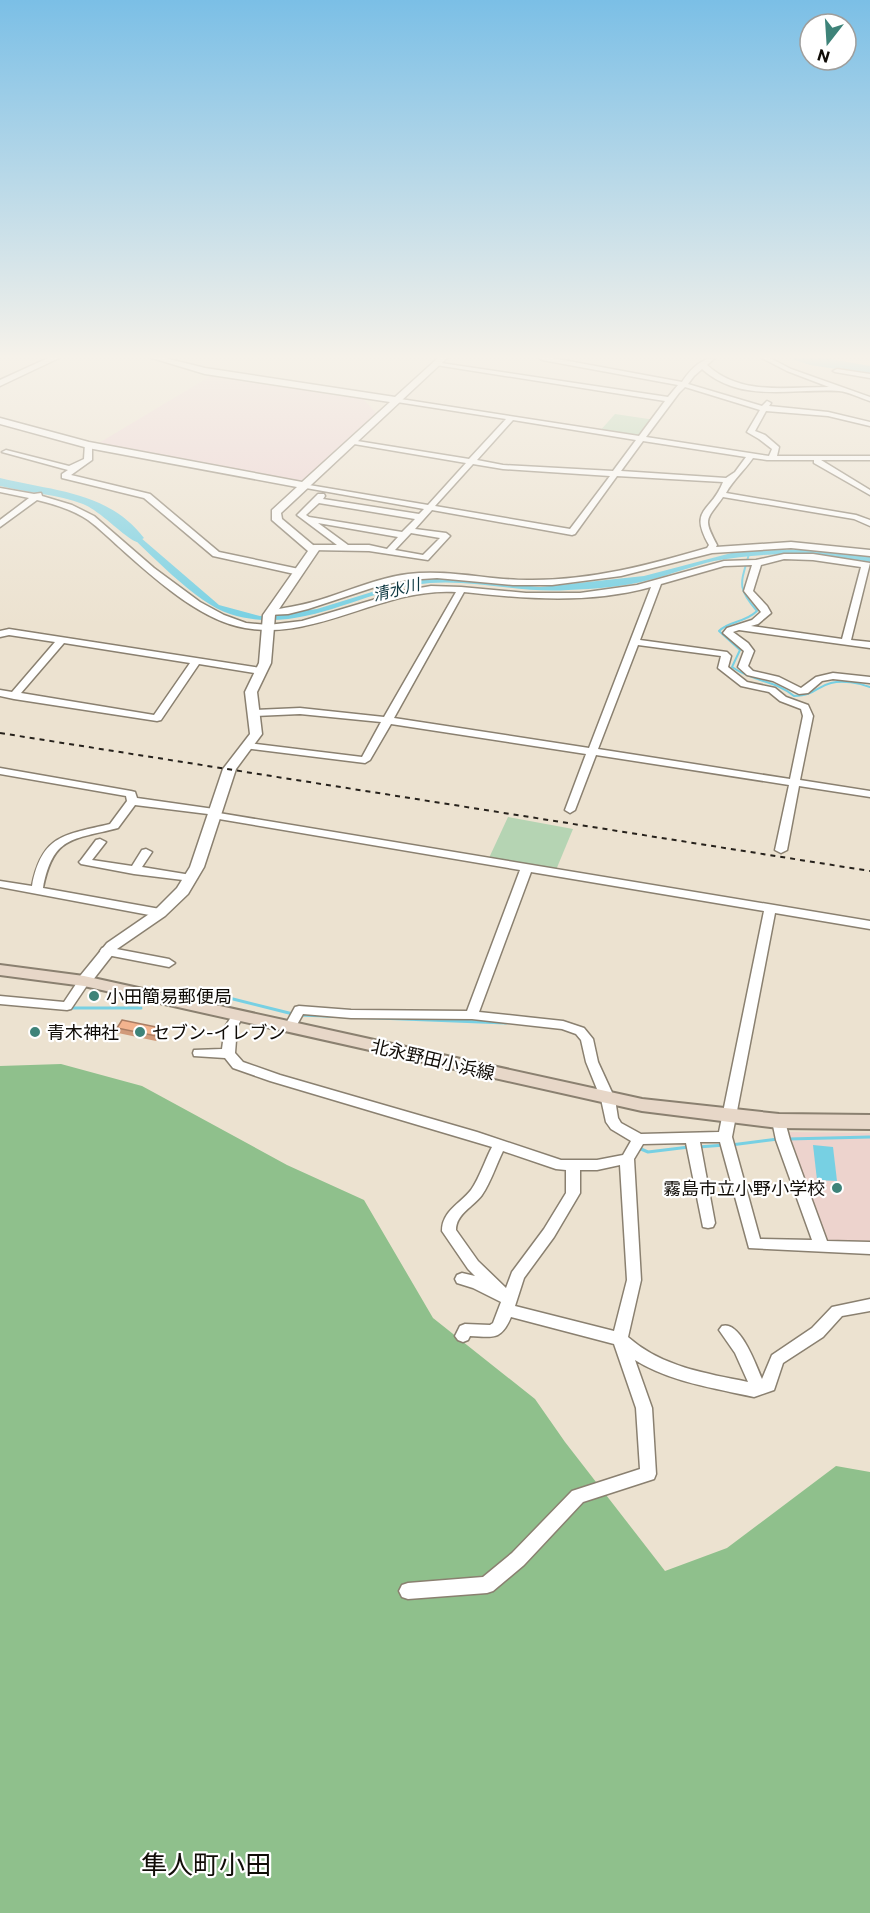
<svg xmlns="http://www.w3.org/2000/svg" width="870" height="1913" font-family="Commissioner,'Noto Sans JP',sans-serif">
<rect width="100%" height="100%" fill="#ece2d0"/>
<polygon fill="#edd2d3" points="214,374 362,398 377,414 306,483 94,446"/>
<polygon fill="#edd3cd" points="783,1132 870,1133 870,1244 823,1242"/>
<g fill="#b5d4b3">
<polygon points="615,414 655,420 641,439 599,432"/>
<polygon points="508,817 573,829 556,870 489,858"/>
</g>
<polygon fill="#8fc08c" points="61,1064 142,1086 287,1165 364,1200 433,1318 535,1399 565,1442 665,1571 727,1548 836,1466 870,1472 870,1913 0,1913 0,1066"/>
<g fill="#77d0e3">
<polygon points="789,358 824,358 870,366 870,374 810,365"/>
<path d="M119,519l100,86 41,11 57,-7 97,-30h43l83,8 104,-11 95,-25 80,-2 51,6v7c-54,-9 -103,-11 -156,-1 -22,5 -44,14 -65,19 -27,7 -54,9 -81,10 -51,4 -103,-14 -154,-5 -63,11 -117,50 -184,29 -34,-10 -84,-65 -112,-90z"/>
<polygon points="813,1145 833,1147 837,1181 817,1180"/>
</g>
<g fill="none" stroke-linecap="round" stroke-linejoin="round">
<path stroke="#77d0e3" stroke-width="2" d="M749,554c-8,29 -13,33 8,57 -12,12 -29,10 -38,20l21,19 -8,17c23,16 41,12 62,29 22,-1 21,-9 37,-13 12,-3 28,0 39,4"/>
<g stroke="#77d0e3" stroke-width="3">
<polyline points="184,993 221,996 293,1014"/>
<polyline points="67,1008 141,1008"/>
<polyline points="300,1015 506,1023"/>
<polyline points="788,1139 870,1137"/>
<polyline points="731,1145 778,1139"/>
<polyline points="698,1147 725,1145"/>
<polyline points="641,1149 648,1152 689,1147"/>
</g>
<path fill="#77d0e3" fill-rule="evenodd" d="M0,478c52,13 108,13 144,60l-7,4c-11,-3 -35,-30 -54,-38 -25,-10 -56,-11 -83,-18z"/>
<defs>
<g id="minor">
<path d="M539,358h13l130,24c8,-12 19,-24 33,-24l-8,7c34,31 80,22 122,22l-42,-16 -25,-13h8l21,11 79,28v4c-10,-3 -21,-9 -31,-10 -47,-3 -97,13 -137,-22l-8,7 -6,8 74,22 5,-5 4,2 -2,3 59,6 42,10v4l-42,-10 -62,-5 -11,20 10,4 14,12 -2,9h93v4h-49l49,30v5l-56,-32v-3h-47l-14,-2c-9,13 -20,22 -27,35l130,22 14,5v6l-16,-7 -131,-22c-16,23 -21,20 -6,48l-1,2 75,-5 79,8v6l-79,-8 -79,5 -91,23 -69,9h-39l-76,-7 -31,2 -31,7 -67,22 -20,5 -21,1v-4c16,-3 33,-5 49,-10 31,-9 60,-23 92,-27 40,-5 80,6 119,6 62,1 122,-15 180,-32l2,-3c-21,-37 2,-32 14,-63l-106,-6 -42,58 -3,1 -140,-25 -17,19 31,4 4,3 -22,24 -59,-9 -58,-1v-4l3,-1h23l-40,-30 21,-21h6l1,2 -2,3 96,15 5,-5 -118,-21 -4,-2 1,-2 125,21 38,-42 -112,-19h-3v-4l118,19 37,-40 -109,-17 -4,-2 1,-2 245,38 26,-35 -229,-36 -3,-2 1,-1 234,35 10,-12 -136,-25zM685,387l75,23 -13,22 12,7 13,10 -3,7 -123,-19 33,-44zM513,420l123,20 -23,31 -110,-6 -26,-5zM643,441l103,16 -11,15 -9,6 -105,-7zM473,464l30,5 107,7 -40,53 -135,-23zM319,503l96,16 -13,13 -93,-15 -3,-2zM318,523l80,14 -11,12 -18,-4h-21zM411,533l29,5 -17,17 -28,-5z"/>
<polygon points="837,369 870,374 870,378 835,372 833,371"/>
<polygon points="85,443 92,445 92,460 71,475 150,494 219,552 299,569 303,572 299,575 213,556 144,498 62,478 62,474 68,470 2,452 6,450 69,466 84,459"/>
<path d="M0,488l34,6 7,-1 1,3 30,9 22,11 60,52 46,34 24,13 22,8 22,2 34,-4 101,-30 28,-5 30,1 65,6h54l57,-8 87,-24 32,-1 28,-6h29l57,9 -19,77 19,2v6l-131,-18 -6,2 15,11 6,8 -6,15 5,5 26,6 22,11 15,-11 17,-4 37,4v6l-37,-4 -11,2 -14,12 -9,1 -26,-13 -26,-6 -9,-8 6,-16 -21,-18 4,-5 25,-8 9,-8 -17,-21 8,-26 -28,1 -63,18 -21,56 87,12 4,4 -3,11 19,15 28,6 11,9 22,8 5,11 -13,64 70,11v6l-71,-11 -12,64 -6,3 -6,-3 14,-65 -193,-30 -21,55 -5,3 -5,-3 21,-56 -195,-30 -21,36 -5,3 -121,-15 -1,-2 5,-3 114,14 19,-35 -81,-8 -45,2 -5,-3 5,-3 45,-2 84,9 72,-125c-73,-5 -138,49 -211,36 -46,-8 -92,-51 -126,-81 -10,-9 -20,-19 -31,-27 -15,-10 -34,-16 -51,-20l-37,27v-7l29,-22 -29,-6zM784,559l29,1 48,7 -19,72 -91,-13 7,-2 13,-11 -4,-7 -14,-15 8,-26zM651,587l-62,161 -195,-30 70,-126c63,7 125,12 187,-5zM638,645l83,11 -3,12 23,18 28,6 11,9 21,8 2,7 -13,63 -192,-30z"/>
<path d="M9,629l252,39 5,3 -5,3 -62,-10 -38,56 -4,1 -143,-22 -14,-3v-6l12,2 43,-50 -46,-7 -9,2v-6zM64,643l126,20 -36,52 -133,-22z"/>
<path d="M0,768l131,23 4,1 2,6 77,11 4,1 1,3 651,108v8l-95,-16 -43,224 28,102 52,1 -36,-100 -4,-19 2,-3h10l6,22 37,101 43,1v12l-121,-6 -29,-106h-20l15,81 -2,4 -5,1 -5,-1 -17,-84 -43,1 -9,15 7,121 -13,57c34,30 77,36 120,45l-13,-29 -16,-23 3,-4c18,-6 34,39 40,53l10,-24 40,-27 20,-21 38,-8v12l-28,5 -19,21 -40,26 -9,27 -20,7c-40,-9 -84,-15 -119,-37l17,48 4,66 -2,5 -71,23 -59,63 -31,26 -6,2 -79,6 -6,-2 -3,-6 3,-6 6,-2 75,-6 29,-24 60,-62 68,-22 -4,-61 -22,-64 -103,-27c-10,24 -18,20 -41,19l-2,4 -5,2 -5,-2 -3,-4 5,-10 5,-2 25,1 3,-2 8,-21 -28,-14 -16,-5 -2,-4 2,-4 5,-2 13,3 -7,-7 -26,-38c0,-20 18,-27 29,-41 9,-13 14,-30 21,-43l-222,-66 -37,-13 -8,-10 -31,-2 -1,-3 1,-3 28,-1 3,-22 9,-15 4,-1 6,4 -7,12 -2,26 8,9 37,13 197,57 84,28h36l26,-5 8,-14 -20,-12 -5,-7 -5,-23 -15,-37 -5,-22 -5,-6 -14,-5 -90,-10 -121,-1 -48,-4 -9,16h-8l-2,-3 11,-20 4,-1 52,4 116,1 53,-141 -307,-52 -4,-1 -1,-3 -73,-9 -17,23c-46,12 -65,8 -75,60l117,21 4,1 2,3 -2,3 -4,1 -160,-30v-6l32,5c10,-52 33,-51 78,-62l17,-23 -1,-5 -126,-22zM531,872l233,39 -45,221 -78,2 -20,-11 -3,-5 -3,-19 -17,-37 -5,-23 -9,-11 -21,-7 -84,-9zM503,1151l53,18 10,1v23l-22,36 -32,43 -6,16 -28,-27 -22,-31c0,-16 17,-23 26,-35 9,-13 14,-30 21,-44zM620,1165l7,115 -13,51 -99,-25 9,-28 30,-41 26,-44v-23h17z"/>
<polygon points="100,839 106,842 92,860 132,866 142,850 146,849 152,852 142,867 191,875 197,878 191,881 134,874 81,864 79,862 81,860 96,840"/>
<polygon points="106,947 169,959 175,963 169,967 102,954 100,951 102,948"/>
<polygon points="84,977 90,981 71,1009 67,1010 0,1004 0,996 64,1002 80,978"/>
</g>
<g id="tertiary">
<polygon points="48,358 59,358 0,386 0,380"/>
<polygon points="152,358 165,358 205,368 395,397 438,358 447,358 281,513 282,519 319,550 275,615 271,663 257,692 262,734 236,769 204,867 188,894 165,916 117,949 89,985 84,986 76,981 107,943 155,910 177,888 190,867 223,769 250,734 245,692 259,663 263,615 308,551 272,520 272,510 297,487 88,448 0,424 0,418 89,442 302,482 390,402 205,374"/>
</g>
<polygon id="secondary" points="0,965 84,976 642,1099 779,1114 870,1115 870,1129 779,1128 642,1111 84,986 0,975"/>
</defs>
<use href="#minor" stroke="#8a8070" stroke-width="3"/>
<use href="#tertiary" stroke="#8a8070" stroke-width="3"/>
<use href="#secondary" stroke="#8a8070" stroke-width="4"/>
<use href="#minor" fill="#fff" fill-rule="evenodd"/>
<use href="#tertiary" fill="#fff" fill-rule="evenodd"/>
<use href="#secondary" fill="#e7d7c8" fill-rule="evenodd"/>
<polyline stroke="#27221c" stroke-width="2" stroke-dasharray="5 5" stroke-linecap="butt" points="0,733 870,871"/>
</g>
<polygon fill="#d19a7a" points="117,1028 161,1032 156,1041 118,1033"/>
<polygon fill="#aa7d63" points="161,1028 161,1032 156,1041 156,1036"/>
<polygon fill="#f3b38e" stroke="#aa7d63" stroke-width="1.5" points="122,1020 161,1028 156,1036 117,1028"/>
<linearGradient id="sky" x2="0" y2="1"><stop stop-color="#7bbfe6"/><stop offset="0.57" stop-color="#f6f2ea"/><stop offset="1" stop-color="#f6f2ea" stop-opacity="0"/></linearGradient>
<rect width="870" height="626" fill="url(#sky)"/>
<g fill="#3e8379" stroke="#fff" stroke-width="2">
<circle cx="94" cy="996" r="6"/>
<circle cx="35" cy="1032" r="6"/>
<circle cx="140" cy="1032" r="6"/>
<circle cx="837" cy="1188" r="6"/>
</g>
<g text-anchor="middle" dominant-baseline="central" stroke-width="4.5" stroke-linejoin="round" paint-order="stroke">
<g font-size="16" font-style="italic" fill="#0e3942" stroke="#fff">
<text transform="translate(396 589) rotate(-14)">清水川</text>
</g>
<g font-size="18" fill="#100c07" stroke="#fff" text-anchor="start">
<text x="106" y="996">小田簡易郵便局</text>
<text x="47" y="1032">青木神社</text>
<text x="152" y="1032">セブン-イレブン</text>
<text x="825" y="1188" text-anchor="end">霧島市立小野小学校</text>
</g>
<g font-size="18" fill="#100c07" stroke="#fff">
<text transform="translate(433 1059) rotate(13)">北永野田小浜線</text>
</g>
<g font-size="26" fill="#100c07" stroke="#fff">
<text x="206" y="1863">隼人町小田</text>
</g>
</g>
<g transform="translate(828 42) rotate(197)"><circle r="28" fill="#ffffff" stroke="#9f9e9c" stroke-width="1.5"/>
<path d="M0-4.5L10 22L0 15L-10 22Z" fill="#3e8379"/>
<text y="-9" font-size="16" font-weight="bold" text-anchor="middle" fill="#100c07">N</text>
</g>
</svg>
